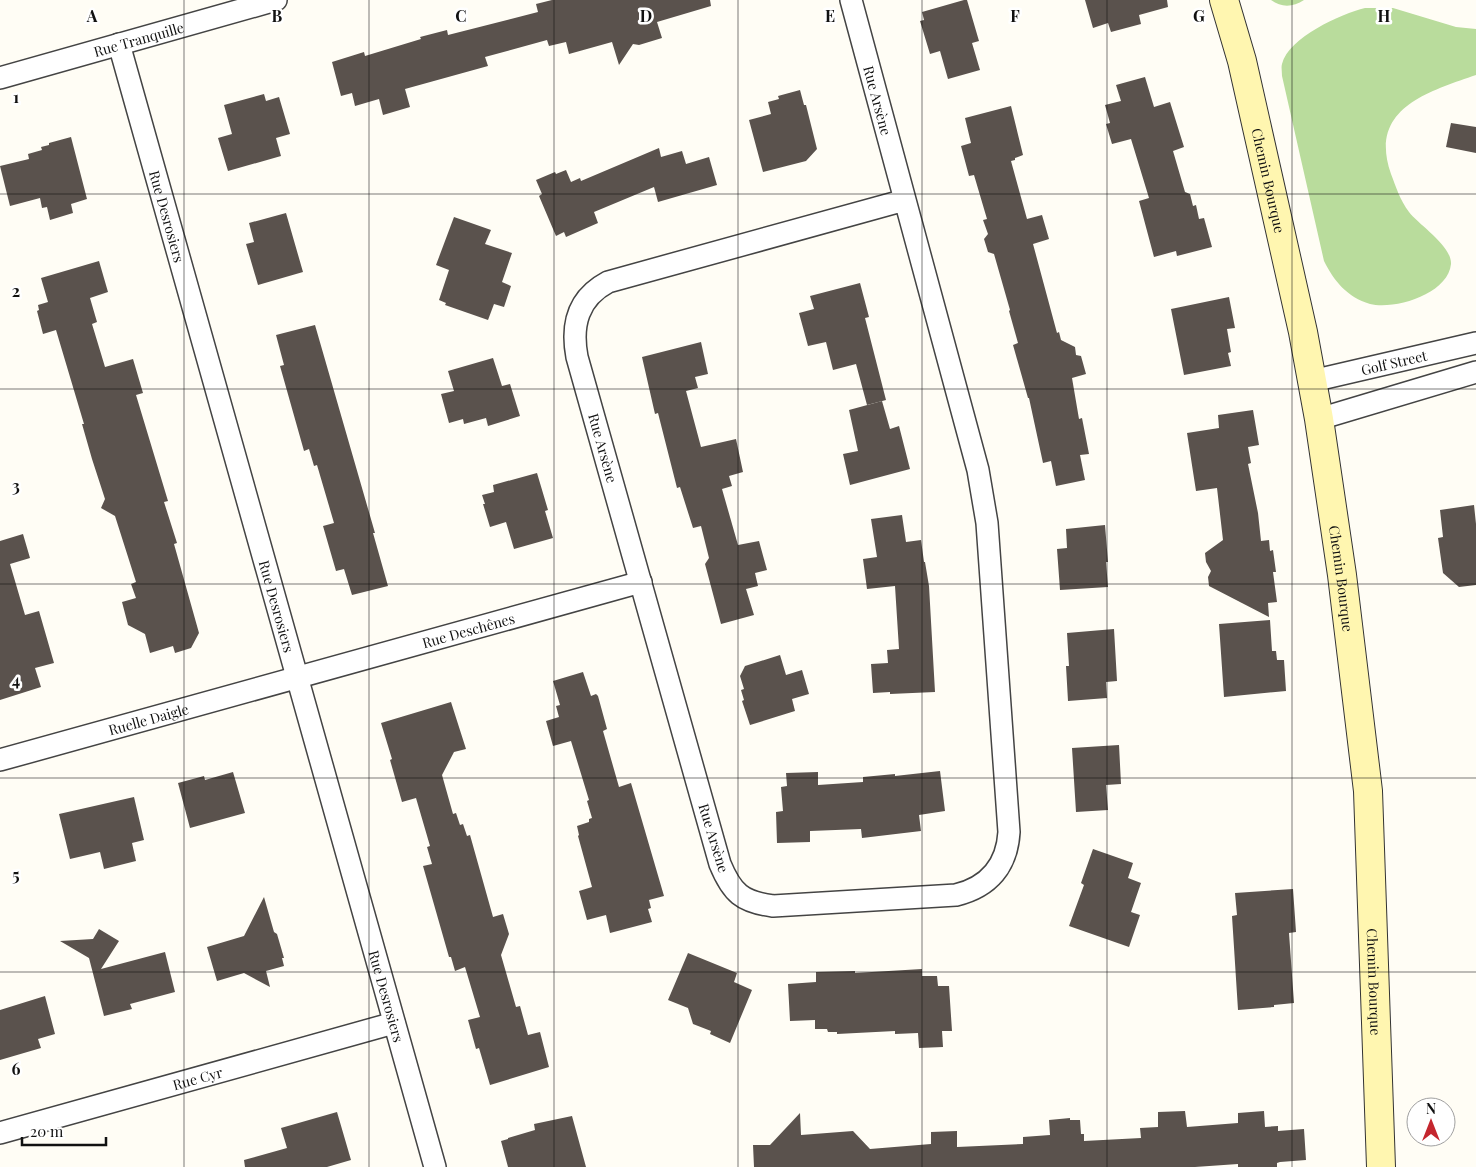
<svg xmlns="http://www.w3.org/2000/svg" width="1476" height="1167" font-family="'Playfair Display',serif">
<rect width="100%" height="100%" fill="#fffdf5"/>
<g fill="#b9dc9c">
<path d="M1271,0h33c-11,7 -22,8 -33,0z"/>
<path d="M1365,8h28l63,19 20,2v46c-49,17 -108,34 -85,99 5,13 9,26 18,38 10,13 43,34 42,52 -3,30 -56,46 -81,40 -23,-7 -36,-23 -46,-43l-42,-185c0,-4 -1,-9 0,-12 7,-27 59,-50 83,-56z"/>
</g>
<g fill="#5a524d">
<polygon points="552,0 710,0 711,6 657,22 662,38 639,45 633,44 619,65 612,42 569,54 566,42 549,46 547,40 485,57 488,66 405,89 410,107 383,115 379,99 355,106 352,93 341,96 332,62 364,52 365,56 421,39 420,37 447,30 448,35 538,12 536,4"/>
<polygon points="964,0 967,0 979,41 972,43 980,70 948,79 940,51 930,54 920,21 924,20 922,12"/>
<polygon points="1085,0 1167,0 1168,7 1139,15 1141,24 1111,32 1108,23 1093,28"/>
<polygon points="1145,77 1154,107 1170,102 1184,147 1173,151 1185,192 1190,194 1193,206 1196,205 1199,219 1204,218 1212,247 1177,256 1176,251 1154,257 1139,201 1149,198 1131,139 1112,144 1106,124 1110,123 1105,105 1121,101 1116,85"/>
<polygon points="800,90 804,105 806,105 817,149 806,161 763,172 749,120 771,114 768,102 779,99 778,96"/>
<polygon points="264,94 266,101 279,97 290,134 276,138 281,156 228,171 218,138 232,134 224,105"/>
<polygon points="1011,106 1023,155 1015,158 1015,160 1011,161 1027,219 1042,215 1049,239 1033,244 1057,333 1059,332 1061,340 1075,347 1076,355 1081,356 1086,374 1072,378 1079,419 1082,418 1089,454 1080,455 1085,480 1056,486 1051,461 1043,463 1029,398 1028,398 1013,345 1018,343 1009,311 1010,310 994,254 988,252 984,239 988,234 983,220 987,219 974,175 969,176 961,146 971,143 965,118"/>
<polygon points="1451,123 1476,127 1476,153 1446,147"/>
<polygon points="71,137 87,199 71,204 73,213 50,220 47,207 42,208 40,198 10,206 0,166 29,159 28,154 42,150 41,147 49,145 49,143"/>
<polygon points="659,148 661,157 682,151 686,164 709,157 717,185 658,202 654,187 594,212 598,223 566,237 564,232 556,236 539,196 542,194 536,180 555,172 556,174 566,170 571,182 580,178 581,181"/>
<polygon points="286,213 303,272 258,285 246,244 254,242 249,223"/>
<polygon points="454,217 491,230 485,244 512,253 502,282 511,286 504,307 494,304 488,320 445,305 446,303 439,300 449,270 436,265"/>
<polygon points="99,261 108,292 90,298 97,322 92,324 105,367 133,359 143,393 136,395 168,501 164,502 177,543 174,544 199,633 191,648 175,653 173,646 150,653 145,634 128,625 122,602 136,598 131,584 136,582 115,516 101,508 105,499 92,459 82,424 84,424 56,330 43,334 37,311 39,310 38,305 48,302 41,278"/>
<polygon points="860,283 869,317 865,318 886,400 867,405 856,364 833,370 826,342 808,346 799,313 814,309 810,296"/>
<polygon points="1229,297 1235,328 1227,329 1231,352 1228,353 1231,366 1184,375 1171,309"/>
<polygon points="315,325 375,533 373,533 388,586 352,595 344,569 336,571 323,526 334,523 317,465 314,466 309,449 304,451 280,366 284,365 276,335"/>
<polygon points="701,342 708,374 695,377 698,388 686,391 701,447 736,439 743,472 729,476 732,486 722,489 738,545 759,541 767,570 755,573 758,586 746,589 754,615 721,624 705,564 709,558 701,526 693,528 680,487 677,488 658,413 655,414 642,357"/>
<polygon points="493,358 502,386 510,384 520,416 488,426 486,418 464,424 463,419 449,423 441,394 454,391 448,371"/>
<polygon points="882,401 890,429 899,426 910,469 850,485 843,454 858,451 849,410"/>
<polygon points="1253,410 1259,445 1248,447 1251,463 1248,464 1258,513 1261,541 1269,540 1270,551 1273,550 1276,572 1273,572 1277,602 1268,603 1269,617 1209,586 1208,577 1211,571 1206,562 1205,553 1223,540 1217,488 1196,491 1187,433 1219,428 1218,415"/>
<polygon points="537,473 548,510 545,511 553,538 514,549 506,522 490,527 483,504 485,504 482,495 494,492 493,485"/>
<polygon points="1474,505 1476,524 1476,585 1459,587 1443,573 1438,538 1443,537 1440,510"/>
<polygon points="902,515 906,542 921,540 924,562 925,562 929,586 935,692 890,694 890,692 873,693 871,664 888,663 887,650 899,649 895,586 867,589 863,559 877,557 871,519"/>
<polygon points="1105,525 1108,562 1106,562 1108,587 1060,590 1057,549 1067,548 1066,529"/>
<polygon points="23,534 30,558 10,564 25,615 39,611 54,663 35,668 41,687 0,700 0,541"/>
<polygon points="1270,620 1272,651 1276,651 1277,660 1284,660 1286,691 1224,697 1219,624"/>
<polygon points="1114,629 1117,681 1106,682 1107,698 1068,701 1066,666 1069,666 1067,633"/>
<polygon points="780,655 786,675 802,670 809,694 792,699 795,711 750,725 742,701 744,700 741,690 744,689 740,676 745,666"/>
<polygon points="583,672 591,696 596,694 598,696 607,729 603,731 619,787 631,783 664,896 649,900 651,908 648,909 652,922 610,933 606,915 587,920 579,891 592,887 578,836 579,835 577,826 589,822 589,819 592,818 587,801 589,800 571,741 553,746 546,721 559,717 556,706 560,705 553,681"/>
<polygon points="451,702 466,749 454,752 442,775 453,814 456,813 460,825 463,824 467,836 470,835 493,917 503,914 509,934 501,955 516,1007 520,1006 528,1035 540,1032 549,1067 490,1085 479,1048 476,1049 468,1020 480,1017 465,967 455,971 451,957 449,957 423,866 432,864 427,847 430,846 416,798 402,802 390,760 392,759 381,723"/>
<polygon points="1119,745 1121,784 1106,785 1108,810 1076,812 1072,748"/>
<polygon points="940,771 945,811 919,815 921,831 862,838 861,829 810,831 810,842 777,843 776,812 783,811 781,787 787,786 786,773 818,772 818,785 863,782 863,777 895,774 895,776"/>
<polygon points="233,772 245,813 190,828 178,783 204,776 205,780"/>
<polygon points="134,797 144,840 132,843 136,861 104,869 100,852 70,859 59,814"/>
<polygon points="1093,849 1133,863 1128,878 1141,883 1131,912 1140,915 1129,947 1069,926 1084,885 1081,883"/>
<polygon points="1293,889 1296,932 1289,933 1294,1003 1274,1005 1274,1007 1238,1010 1232,916 1237,915 1235,893"/>
<polygon points="264,897 274,932 277,934 284,958 282,958 284,966 266,971 270,987 244,973 217,981 207,947 244,936"/>
<polygon points="99,929 119,941 101,969 165,952 175,992 130,1004 132,1009 104,1016 89,958 60,941 93,939"/>
<polygon points="688,953 737,973 734,982 752,990 730,1043 710,1034 711,1031 693,1024 688,1008 668,1000"/>
<polygon points="922,969 922,976 937,976 938,986 949,986 952,1031 942,1031 943,1047 919,1048 918,1033 895,1034 895,1031 837,1034 837,1032 828,1032 827,1029 815,1029 815,1020 790,1021 788,984 816,982 816,972 855,971 855,973"/>
<polygon points="45,996 55,1034 38,1039 41,1048 0,1060 0,1010"/>
<polygon points="1185,1111 1187,1127 1238,1123 1238,1113 1264,1111 1265,1127 1278,1126 1278,1131 1304,1129 1306,1160 1280,1162 1277,1163 1277,1167 1238,1167 1238,1164 1195,1167 754,1167 753,1145 770,1145 800,1113 801,1135 853,1131 870,1149 931,1144 931,1132 957,1131 957,1147 1023,1144 1023,1137 1050,1135 1049,1120 1070,1118 1070,1120 1080,1120 1081,1134 1084,1134 1084,1141 1141,1138 1140,1128 1158,1127 1158,1112"/>
<polygon points="337,1112 351,1160 327,1167 245,1167 244,1160 287,1148 281,1128"/>
<polygon points="572,1116 586,1167 508,1167 501,1141 508,1139 508,1138 535,1130 534,1124"/>
</g>
<g fill="none" stroke-linecap="round" stroke-linejoin="round">
<defs>
<g id="street">
<path id="s1" d="M851,0l127,470 9,53 22,309c-2,34 -20,55 -53,63l-183,11c-31,-4 -41,-13 -53,-42l-143,-507c-6,-32 1,-59 31,-75l297,-82"/>
<path id="s2" d="M119,44l316,1123"/>
<path id="s3" d="M0,78l276,-78"/>
<path id="s4" d="M1312,381l164,-38"/>
<polyline points="1319,419 1476,372"/>
<path id="s5" d="M0,760l641,-178"/>
<path id="s6" d="M0,1133l394,-110"/>
</g>
<g id="secondary">
<path id="s7" d="M1224,0l18,61 61,271 16,87 23,156 26,216 13,376"/>
</g>
</defs>
<use href="#street" stroke="#444" stroke-width="24"/>
<use href="#secondary" stroke="#333" stroke-width="30"/>
<use href="#street" stroke="#fff" stroke-width="21"/>
<use href="#secondary" stroke="#fff6b0" stroke-width="28"/>
</g>
<path fill="none" stroke="#111" stroke-width="1" stroke-opacity="0.55" d="M184,0v1167M369,0v1167M554,0v1167M738,0v1167M922,0v1167M1107,0v1167M1292,0v1167M0,194h1476M0,389h1476M0,584h1476M0,778h1476M0,972h1476"/>
<g text-anchor="middle" dominant-baseline="central" stroke-width="5" stroke-linejoin="round" paint-order="stroke">
<g font-size="14" fill="#111" stroke="#fff">
<text stroke="none"><textPath href="#s3" startOffset="144">Rue Tranquille</textPath></text>
<text stroke="none"><textPath href="#s1" startOffset="104">Rue Arsène</textPath></text>
<text stroke="none"><textPath href="#s7" startOffset="186">Chemin Bourque</textPath></text>
<text stroke="none"><textPath href="#s2" startOffset="179">Rue Desrosiers</textPath></text>
<text stroke="none"><textPath href="#s4" startOffset="84">Golf Street</textPath></text>
<text transform="translate(603 448) rotate(74)">Rue Arsène</text>
<text stroke="none"><textPath href="#s7" startOffset="591">Chemin Bourque</textPath></text>
<text stroke="none"><textPath href="#s2" startOffset="584">Rue Desrosiers</textPath></text>
<text stroke="none"><textPath href="#s5" startOffset="486">Rue Deschênes</textPath></text>
<text stroke="none"><textPath href="#s5" startOffset="154">Ruelle Daigle</textPath></text>
<text transform="translate(714 838) rotate(73)">Rue Arsène</text>
<text stroke="none"><textPath href="#s7" startOffset="996">Chemin Bourque</textPath></text>
<text stroke="none"><textPath href="#s2" startOffset="989">Rue Desrosiers</textPath></text>
<text stroke="none"><textPath href="#s6" startOffset="205">Rue Cyr</textPath></text>
</g>
</g>
<g font-size="16" text-anchor="middle" font-weight="bold" fill="#111" stroke="#fff" stroke-width="5" stroke-linejoin="round" paint-order="stroke">
<text x="92" y="22">A</text>
<text x="277" y="22">B</text>
<text x="461" y="22">C</text>
<text x="646" y="22">D</text>
<text x="830" y="22">E</text>
<text x="1015" y="22">F</text>
<text x="1199" y="22">G</text>
<text x="1384" y="22">H</text>
<text x="16" y="103">1</text>
<text x="16" y="297">2</text>
<text x="16" y="492">3</text>
<text x="16" y="686">4</text>
<text x="16" y="881">5</text>
<text x="16" y="1075">6</text>
</g>
<g transform="translate(1431 1122)"><circle r="24" fill="#ffffff" stroke="#a0a0a0"/>
<path d="M0-4L9 19L0 12L-9 19Z" fill="#c4262e"/>
<text y="-8" font-size="14" font-weight="bold" text-anchor="middle" fill="#111111">N</text>
</g>
<path d="M22 1137v8h84v-8" fill="none" stroke="#111111" stroke-width="2.5"/>
<text x="30" y="1137" font-size="15" fill="#111111" stroke="#ffffff" stroke-width="4" paint-order="stroke">20 m</text>
</svg>
